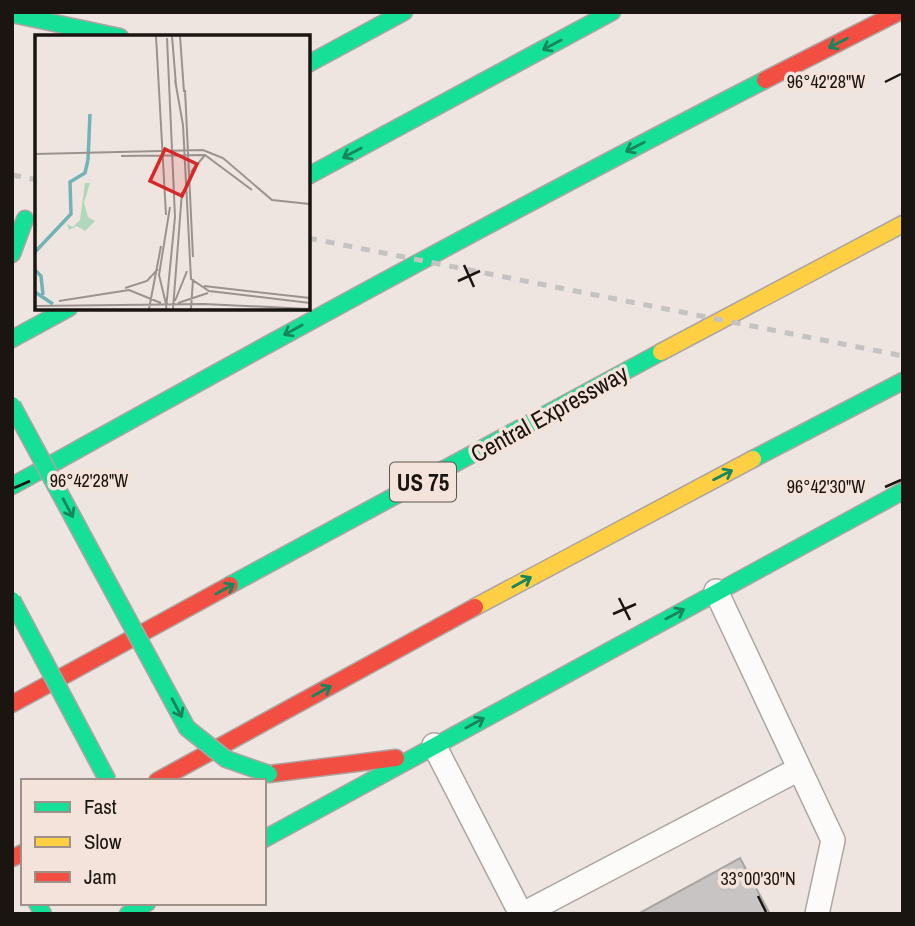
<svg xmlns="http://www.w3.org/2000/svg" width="915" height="926" font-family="'Archivo Narrow',sans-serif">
<rect width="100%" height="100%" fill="#eee5e0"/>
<polygon fill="#c9c4c4" stroke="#aaa5a5" stroke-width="2" points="740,858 770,914 638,914"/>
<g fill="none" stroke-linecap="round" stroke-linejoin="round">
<defs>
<g id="lane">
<polyline points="716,591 833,840 817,914"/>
<polyline points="434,745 521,914"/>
<polyline points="523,914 799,769"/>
</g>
<g id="fast">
<polyline points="12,14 120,37"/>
<polyline points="308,64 404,12"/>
<polyline points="308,176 612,12"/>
<polyline points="12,254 25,219"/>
<polyline points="12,339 69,308"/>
<polyline points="753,459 903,381"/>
<path d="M12,486c250,-139 499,-276 753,-406"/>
<polyline points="230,585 661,352"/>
<polyline points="264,839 903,491"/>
<polyline points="37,903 43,914"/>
<polyline points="128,914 147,903"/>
</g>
<g id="slow">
<polyline points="661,352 903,224"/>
<polyline points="475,607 753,459"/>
</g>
<g id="jam">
<polyline points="765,80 899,12"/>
<polyline points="12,704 230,585"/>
<polyline points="269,774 396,758"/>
<polyline points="157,781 475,607"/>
<polyline points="12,858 23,853"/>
</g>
</defs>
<use href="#lane" stroke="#aca5a1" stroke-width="26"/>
<use href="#fast" stroke="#aca5a1" stroke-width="19"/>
<use href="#slow" stroke="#aca5a1" stroke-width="19"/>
<use href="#jam" stroke="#aca5a1" stroke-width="19"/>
<use href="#lane" stroke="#fcfbfa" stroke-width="23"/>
<use href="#fast" stroke="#16e098" stroke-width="16"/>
<use href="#slow" stroke="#ffcf43" stroke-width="16"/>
<use href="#jam" stroke="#f24e42" stroke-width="16"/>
<g stroke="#c5c3c2" stroke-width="5" stroke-dasharray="9 9" stroke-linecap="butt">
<polyline points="12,175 37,180"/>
<polyline points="308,238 903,356"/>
</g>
<defs>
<g id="fast-bridge">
<polyline points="12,405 187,728 226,759 269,774"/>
<polyline points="12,600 108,781"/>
</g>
</defs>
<use href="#fast-bridge" stroke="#aca5a1" stroke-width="19" stroke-linecap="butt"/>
<use href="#fast-bridge" stroke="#16e098" stroke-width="16"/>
</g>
<defs><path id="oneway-shaft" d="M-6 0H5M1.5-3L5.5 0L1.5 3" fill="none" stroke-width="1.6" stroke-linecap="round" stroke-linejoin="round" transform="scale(1.75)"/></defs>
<g stroke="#18855c">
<use href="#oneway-shaft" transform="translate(838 43) rotate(153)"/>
<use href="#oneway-shaft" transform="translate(552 45) rotate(152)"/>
<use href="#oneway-shaft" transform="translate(635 147) rotate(153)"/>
<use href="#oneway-shaft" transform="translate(352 153) rotate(152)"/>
<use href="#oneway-shaft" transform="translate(293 330) rotate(151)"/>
<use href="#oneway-shaft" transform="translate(723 475) rotate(-27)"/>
<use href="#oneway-shaft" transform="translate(68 508) rotate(62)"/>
<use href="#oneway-shaft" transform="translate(522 582) rotate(-29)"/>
<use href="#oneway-shaft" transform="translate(225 589) rotate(-29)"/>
<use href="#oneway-shaft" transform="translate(675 614) rotate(-28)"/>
<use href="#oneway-shaft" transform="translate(322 691) rotate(-29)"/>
<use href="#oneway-shaft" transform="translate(177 708) rotate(62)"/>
<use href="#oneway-shaft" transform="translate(475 723) rotate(-29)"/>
</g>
<path fill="none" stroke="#1b1512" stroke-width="2.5" d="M885,82l16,-8M464,265l10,22M458,281l22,-10M885,487l16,-7M14,488l16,-7M619,598l11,22M613,614l23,-10M758,896l8,16"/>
<g text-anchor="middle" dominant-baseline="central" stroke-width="7" stroke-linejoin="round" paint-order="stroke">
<rect fill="#f4e3da" stroke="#5c534e" stroke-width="2" x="390" y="462.5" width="66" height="39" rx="5"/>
<g font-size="23" font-weight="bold" fill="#1b1512">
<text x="423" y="482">US 75</text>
</g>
<g font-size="24" fill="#1b1512" stroke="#f4e3da">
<text transform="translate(549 413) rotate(-29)">Central Expressway</text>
</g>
</g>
<g transform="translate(35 35)">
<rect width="275" height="275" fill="#eee5e0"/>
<path d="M50,148h5l-6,20 4,14 7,4 -10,10 -8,-5 -8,4 -2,-6 6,3 7,-7z" fill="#b0d7bb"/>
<path fill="none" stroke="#71b3b7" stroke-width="3.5" d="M53,125l2,-46M0,217l36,-38 -1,-32 15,-9 3,-13M0,235l6,6 2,19M0,257l18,12"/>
<path fill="none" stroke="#9a928e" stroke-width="2" d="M121,1l10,179M137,1l4,49M145,1l4,56M140,45l8,45 8,154 18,12 101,12M150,55l8,167M0,119l168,-4 20,8 49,42 38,4M86,121l84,-1 47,35M156,137l14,-17M169,251l106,12M90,253l22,-7 11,-12M24,266l70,-11 32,13M140,266l12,-30M143,268l30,-10M131,269l-7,-29 11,-68M0,271l169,-2 106,5M114,274l12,-63M131,274l9,-92 -8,-179M138,274l9,-117M156,274l2,-30"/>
<path fill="#d62828" fill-opacity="0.15" stroke="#d62828" stroke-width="3.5" d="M130,114l32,15 -15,32 -32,-15z"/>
<rect width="275" height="275" fill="none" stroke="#1b1512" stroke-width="3.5"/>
</g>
<g font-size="18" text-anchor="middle" fill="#1b1512" stroke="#f4e3da" stroke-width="7" stroke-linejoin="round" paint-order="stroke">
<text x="826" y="88">96°42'28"W</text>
<text x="89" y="487">96°42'28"W</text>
<text x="826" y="493">96°42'30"W</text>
<text x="758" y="885">33°00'30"N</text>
</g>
<rect width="915" height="926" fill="none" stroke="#1b1512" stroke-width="28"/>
<rect x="21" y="779" width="245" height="126" fill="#f4e3da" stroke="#9d918a" stroke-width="2"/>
<rect x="35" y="802" width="35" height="10" fill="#16e098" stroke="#9d918a" stroke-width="2"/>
<text x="84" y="814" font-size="21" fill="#1b1512">Fast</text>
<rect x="35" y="837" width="35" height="10" fill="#ffcf43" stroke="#9d918a" stroke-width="2"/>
<text x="84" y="849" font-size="21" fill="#1b1512">Slow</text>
<rect x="35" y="872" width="35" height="10" fill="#f24e42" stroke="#9d918a" stroke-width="2"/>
<text x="84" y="884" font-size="21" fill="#1b1512">Jam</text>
</svg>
